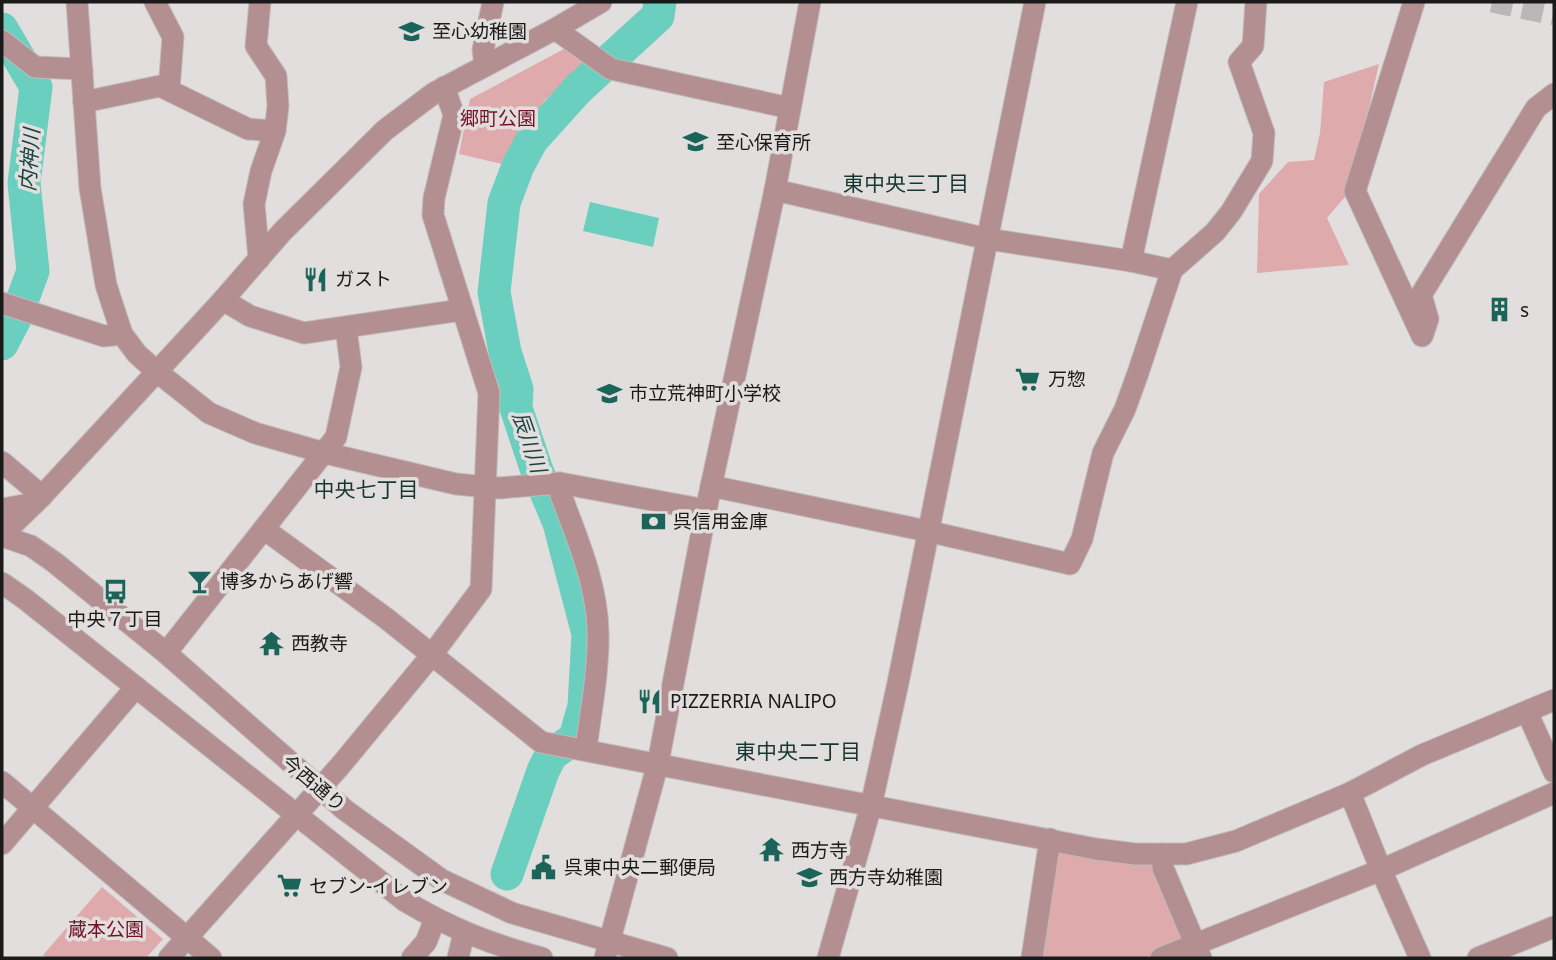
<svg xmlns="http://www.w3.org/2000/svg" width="1556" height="960" font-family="'Noto Sans','Noto Sans JP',sans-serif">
<rect width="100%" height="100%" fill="#e3dede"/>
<g fill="#deaaac">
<polygon points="564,49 585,64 545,100 502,164 459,154 470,99"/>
<polygon points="1379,64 1350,191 1327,218 1349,265 1257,273 1259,194 1288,162 1314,160 1320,133 1324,82"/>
<polygon points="1054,849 1156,865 1187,941 1145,958 1038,958"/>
<polygon points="102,887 163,939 146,958 47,958 43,955"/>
</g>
<polygon fill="#6bcfbf" points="590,202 659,218 653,247 583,231"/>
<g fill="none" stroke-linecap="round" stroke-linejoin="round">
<g stroke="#6bcfbf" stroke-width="33">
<polyline points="2,29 36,87 24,183 33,271 23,298"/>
<polyline points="2,344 16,317"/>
<polyline points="507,874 543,771 551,755 575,738 584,706 588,634 559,523 536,468 516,408 517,389 505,352 494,292 504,203 518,166 532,140 578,89 658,16 660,2"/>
</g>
<polyline stroke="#bbb7b7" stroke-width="21" stroke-dasharray="21 10" stroke-linecap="butt" points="1492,2 1554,15"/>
<defs>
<g id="minor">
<polyline points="77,2 90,188 106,285 122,334 137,354 156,371 209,413 255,433 325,453 456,484 499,488 560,483 706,510"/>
<polyline points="155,2 173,37 169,90"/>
<polyline points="1414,2 1355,191 1422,336"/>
<polyline points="555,29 611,69 790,108"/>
<polyline points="2,41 35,67 82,69"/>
<polyline points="485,66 483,50 493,2"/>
<polyline points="84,102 160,86 248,129 275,131"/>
<polyline points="775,190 988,239 1131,261 1172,270"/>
<polyline points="259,259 254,204 261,171 275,131 278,106 276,76 256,46 260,2"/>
<polyline points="1131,261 1187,2"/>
<polyline points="223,300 250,316 304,333 461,310"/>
<polyline points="2,303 104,336 122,334"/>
<polyline points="1423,334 1428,319 1421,295 1536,108 1554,94"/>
<polyline points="2,462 42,496"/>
<path d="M560,483l1,12c16,43 36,89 37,136 1,39 -7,79 -12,118"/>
<polyline points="711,486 927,531 1070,564 1082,539 1103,453 1125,409 1138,373 1172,270 1215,232 1231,212 1262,161 1264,133 1239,62 1253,46 1256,2"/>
<polyline points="2,509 35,503"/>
<polyline points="264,529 387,619 541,742 1096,849 1135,854 1186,854 1236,841 1350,793 1422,755 1554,700"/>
<polyline points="2,535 42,496 223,300 282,232 385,130 434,93 555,29 601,2"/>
<polyline points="2,536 31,546 54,562 166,653 345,810 442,880 512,913 667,958"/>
<path d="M2,583l23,16 380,302c45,27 85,43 137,57"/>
<polyline points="166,653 336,437 351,367 346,328"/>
<polyline points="1527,712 1554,772"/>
<polyline points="2,782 211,958"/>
<polyline points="1350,793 1381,870 1420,958"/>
<polyline points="2,844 136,687"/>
<polyline points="1162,854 1163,868 1201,958"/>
<polyline points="169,958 340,766 431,656 481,589 489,393 433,215 434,198 454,115 444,87"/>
<polyline points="412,958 426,942 435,919"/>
<polyline points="458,958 464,933"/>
<polyline points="605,958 658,763 706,510 775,190 810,2"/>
<polyline points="828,958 871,806 898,683 1035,2"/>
<polyline points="1032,958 1050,839"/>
<polyline points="1161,958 1381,870 1554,793"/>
<polyline points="1478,958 1554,927"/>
</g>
</defs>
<use href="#minor" stroke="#bfbbbb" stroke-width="23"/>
<use href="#minor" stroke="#b48f91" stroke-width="21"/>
</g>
<defs>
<symbol id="school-bare" viewBox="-9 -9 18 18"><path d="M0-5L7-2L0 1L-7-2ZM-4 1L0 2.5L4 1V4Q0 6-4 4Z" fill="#1a6459" stroke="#e3dede" stroke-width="2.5" paint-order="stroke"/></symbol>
<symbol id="restaurant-bare" viewBox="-9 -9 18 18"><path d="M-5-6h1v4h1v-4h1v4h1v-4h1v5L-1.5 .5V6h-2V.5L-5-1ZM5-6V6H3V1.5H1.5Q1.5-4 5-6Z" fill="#1a6459" stroke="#e3dede" stroke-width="2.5" paint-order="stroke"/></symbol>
<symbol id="building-bare" viewBox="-9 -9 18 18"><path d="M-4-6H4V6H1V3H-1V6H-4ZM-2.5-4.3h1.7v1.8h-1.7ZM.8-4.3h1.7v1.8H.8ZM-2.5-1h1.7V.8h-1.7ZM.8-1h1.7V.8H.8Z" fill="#1a6459" stroke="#e3dede" stroke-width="2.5" paint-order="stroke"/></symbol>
<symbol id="supermarket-bare" viewBox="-9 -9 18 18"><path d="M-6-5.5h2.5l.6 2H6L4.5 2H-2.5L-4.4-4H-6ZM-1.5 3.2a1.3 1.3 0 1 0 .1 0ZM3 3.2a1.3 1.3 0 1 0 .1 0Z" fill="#1a6459" stroke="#e3dede" stroke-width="2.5" paint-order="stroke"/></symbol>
<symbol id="bank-bare" viewBox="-9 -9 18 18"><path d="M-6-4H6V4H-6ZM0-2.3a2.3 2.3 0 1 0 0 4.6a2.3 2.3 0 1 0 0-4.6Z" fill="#1a6459" stroke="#e3dede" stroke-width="2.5" paint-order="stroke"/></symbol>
<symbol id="bar-bare" viewBox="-9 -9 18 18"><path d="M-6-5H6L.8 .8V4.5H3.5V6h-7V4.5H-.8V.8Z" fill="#1a6459" stroke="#e3dede" stroke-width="2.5" paint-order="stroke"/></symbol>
<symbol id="bus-bare" viewBox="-9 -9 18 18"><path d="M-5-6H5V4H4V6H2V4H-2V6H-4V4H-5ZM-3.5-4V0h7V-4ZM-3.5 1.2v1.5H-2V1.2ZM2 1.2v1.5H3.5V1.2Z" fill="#1a6459" stroke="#e3dede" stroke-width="2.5" paint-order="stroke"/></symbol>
<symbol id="temple-bare" viewBox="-9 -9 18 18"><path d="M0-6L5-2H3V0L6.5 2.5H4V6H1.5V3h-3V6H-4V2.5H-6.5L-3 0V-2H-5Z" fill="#1a6459" stroke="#e3dede" stroke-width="2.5" paint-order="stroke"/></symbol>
<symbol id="civic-bare" viewBox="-9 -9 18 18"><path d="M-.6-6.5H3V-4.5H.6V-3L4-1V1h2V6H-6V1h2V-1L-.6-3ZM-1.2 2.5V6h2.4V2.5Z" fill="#1a6459" stroke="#e3dede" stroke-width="2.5" paint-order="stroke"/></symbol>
</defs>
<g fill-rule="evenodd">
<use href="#school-bare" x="394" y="14" width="35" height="35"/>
<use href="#school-bare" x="678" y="124" width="35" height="35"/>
<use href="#restaurant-bare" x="298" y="262" width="35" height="35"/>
<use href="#building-bare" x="1482" y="292" width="35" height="35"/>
<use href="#supermarket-bare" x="1010" y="362" width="35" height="35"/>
<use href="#school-bare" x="592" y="376" width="35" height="35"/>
<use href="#bank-bare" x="636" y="504" width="35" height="35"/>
<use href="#bar-bare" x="182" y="564" width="35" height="35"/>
<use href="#bus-bare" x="98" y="574" width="35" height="35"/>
<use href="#temple-bare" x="254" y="626" width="35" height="35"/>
<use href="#restaurant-bare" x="632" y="684" width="35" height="35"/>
<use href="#temple-bare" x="754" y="832" width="35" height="35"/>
<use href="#civic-bare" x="526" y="850" width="35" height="35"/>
<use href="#school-bare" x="792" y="860" width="35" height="35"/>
<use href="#supermarket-bare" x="272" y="868" width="35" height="35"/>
</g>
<g text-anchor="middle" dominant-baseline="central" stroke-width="7" stroke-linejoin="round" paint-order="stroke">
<g font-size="19" fill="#1b1a1a" stroke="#e3dede" text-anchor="start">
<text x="432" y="31">至心幼稚園</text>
<text x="716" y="142">至心保育所</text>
<text x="335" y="279">ガスト</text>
<text x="1520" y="310">s</text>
<text x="1048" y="379">万惣</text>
<text x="629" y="393">市立荒神町小学校</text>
<text x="673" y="521">呉信用金庫</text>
<text x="220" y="581">博多からあげ響</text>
<text x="115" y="619" text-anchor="middle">中央７丁目</text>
<text x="291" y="643">西教寺</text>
<text x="670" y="701">PIZZERRIA NALIPO</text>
<text x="791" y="850">西方寺</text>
<text x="564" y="867">呉東中央二郵便局</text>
<text x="829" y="877">西方寺幼稚園</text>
<text x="309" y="886">セブン-イレブン</text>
</g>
<g font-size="19" fill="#711226" stroke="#e3dede">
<text x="498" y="118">郷町公園</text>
<text x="106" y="929">蔵本公園</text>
</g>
<g font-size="19" fill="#1b1a1a" stroke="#e3dede">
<text transform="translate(314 783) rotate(40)">今西通り</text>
</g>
<g font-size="21" font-style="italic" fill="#18453f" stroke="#e3dede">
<text transform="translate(29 160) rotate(-86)">内神川</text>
<text transform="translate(530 442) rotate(71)">辰川川</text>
</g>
<g font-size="21" fill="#163731" stroke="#e3dede">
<text x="906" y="183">東中央三丁目</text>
<text x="366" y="489">中央七丁目</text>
<text x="798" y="751">東中央二丁目</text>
</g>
</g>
<rect width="1556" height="960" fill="none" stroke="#1b1a1a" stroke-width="7"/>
</svg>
